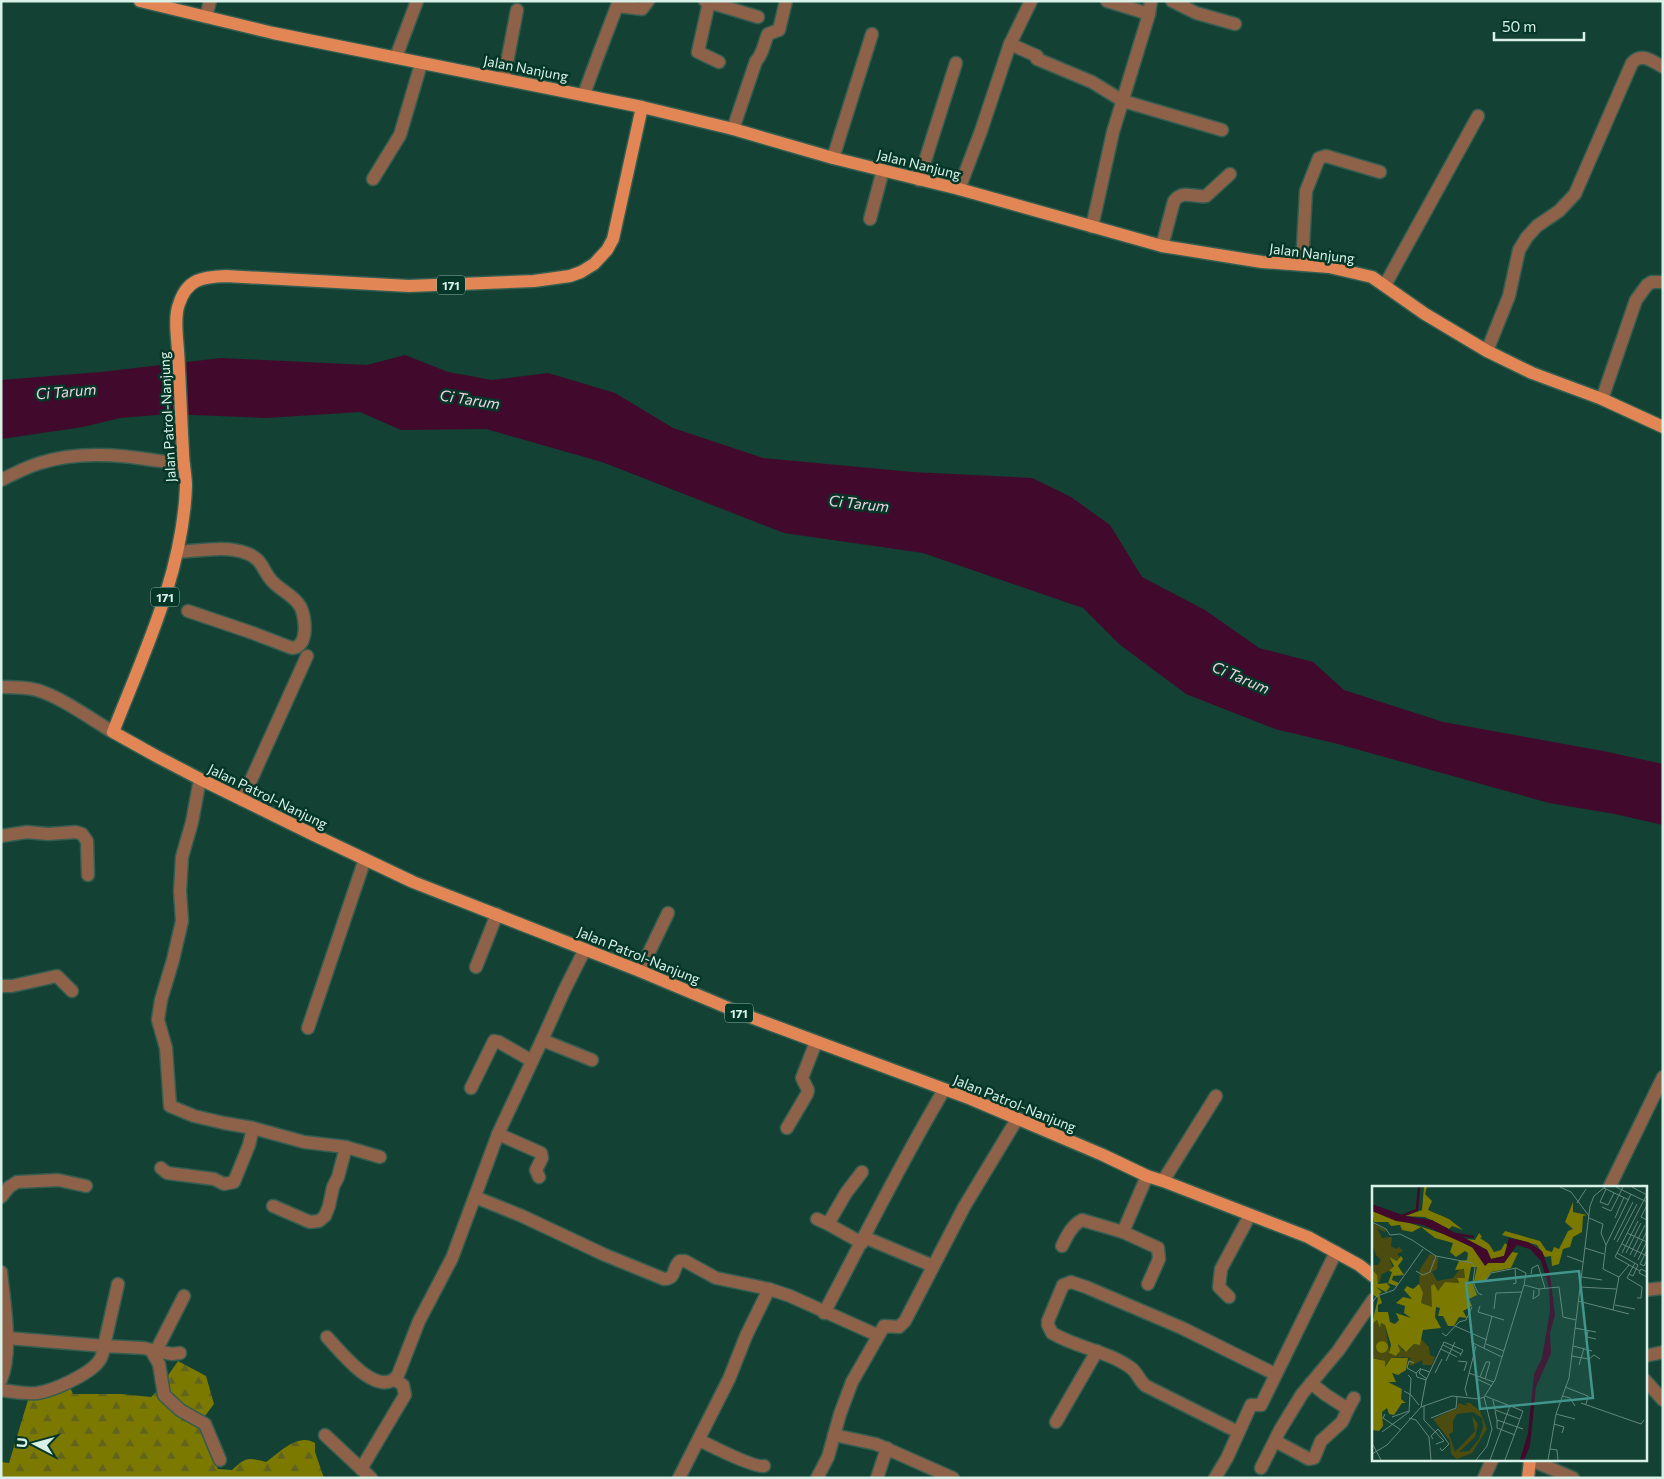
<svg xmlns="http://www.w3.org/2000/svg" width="1664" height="1479" font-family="Commissioner,sans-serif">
<defs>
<pattern id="forest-firs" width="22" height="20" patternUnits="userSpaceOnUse" patternTransform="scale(1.25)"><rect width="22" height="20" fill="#7b7900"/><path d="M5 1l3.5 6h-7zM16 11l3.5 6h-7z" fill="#61631f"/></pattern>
</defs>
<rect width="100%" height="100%" fill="#134133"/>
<path fill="url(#forest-firs)" d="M178,1361l28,15 8,28 -15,20 19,45 14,1c14,-13 15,-13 34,-8 13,-9 32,-30 49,-19v9l9,26h-323v-16l8,1 19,-63h6l36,-13 3,7h48l30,3 7,-7z"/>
<polygon fill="#41092b" points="405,355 448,372 492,380 548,373 615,393 673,428 763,458 912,472 1032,478 1071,497 1110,525 1142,577 1205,610 1259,648 1313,662 1344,690 1443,722 1603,751 1663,764 1663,825 1615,814 1549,803 1338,744 1275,729 1186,694 1119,644 1083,608 923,553 784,533 602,462 486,429 401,430 360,412 266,418 168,414 120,418 83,427 1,439 1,380 101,372 221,358 367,365"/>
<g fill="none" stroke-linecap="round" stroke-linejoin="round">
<defs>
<g id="minor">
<polyline points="705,1 758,17"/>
<polyline points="1107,1 1149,14"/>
<polyline points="1172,1 1196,13 1235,24"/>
<polyline points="709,2 698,52 719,62"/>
<polyline points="206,17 210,1"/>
<polyline points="1010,44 1037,56 1037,59 1092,82 1123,101 1222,130"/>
<polyline points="396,57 417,1"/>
<polyline points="504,78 517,10"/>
<polyline points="584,94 598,56 617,6 642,9 648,1"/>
<path d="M733,129l23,-68c7,-7 8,-18 12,-27l11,-4 7,-29"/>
<polyline points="833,158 872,34"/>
<polyline points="373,179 400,135 421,64"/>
<polyline points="919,180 956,63"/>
<polyline points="959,189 981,131 1010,44 1031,1"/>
<polyline points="870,219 883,170"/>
<polyline points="1092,227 1113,132 1149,14 1151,1"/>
<path d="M1162,246l12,-45c9,-12 20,-3 32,-5l24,-22"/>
<polyline points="1302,265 1306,191 1319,158 1326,156 1380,172"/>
<polyline points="1385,285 1478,116"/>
<path d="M1487,351l22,-55 10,-46 8,-13 10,-11 22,-15 16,-17 57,-131c10,-11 20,-2 31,4"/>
<polyline points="1602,399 1636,300 1647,285 1652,282 1663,282"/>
<path d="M1,480c13,-6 25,-13 39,-17 47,-15 97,-6 144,2"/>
<path d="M177,552c22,-1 49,-7 69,1 18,6 16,19 28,30 8,8 20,13 26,23 6,10 9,42 -8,42l-42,-16 -62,-21"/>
<path d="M1,687c12,0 24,0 36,3 26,8 52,28 76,42"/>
<polyline points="200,779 192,822 182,857 180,891 182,921 173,960 161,1000 158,1020 166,1048 170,1106 194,1116 224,1123 253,1128 304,1142 346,1147 380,1157"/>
<polyline points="242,800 307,656"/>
<polyline points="1,836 27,832 48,834 76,832 82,834 87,841 88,875"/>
<polyline points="585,949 564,991 542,1040 592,1060"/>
<polyline points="476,967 497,914"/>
<polyline points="640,971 668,913"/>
<polyline points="1,986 12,986 57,976 72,991"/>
<polyline points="308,1028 365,859"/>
<polyline points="471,1088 494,1041 499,1042 532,1061"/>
<polyline points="787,1128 807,1094 808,1090 802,1078 816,1042"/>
<polyline points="498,1134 541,1153 542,1158 536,1170 539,1177"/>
<polyline points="161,1168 167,1173 214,1179 224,1184 234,1182 249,1145 253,1128"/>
<polyline points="1147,1176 1123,1232 1158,1248 1159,1259 1148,1284"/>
<polyline points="1163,1181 1216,1096"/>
<polyline points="1609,1188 1663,1077"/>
<polyline points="1,1197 9,1187 17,1182 58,1180 86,1186"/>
<path d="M475,1197l47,19 83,39 59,24c13,0 8,-12 16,-18h5l31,17 53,11 21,7 87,39"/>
<polyline points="273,1206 310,1222 319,1221 325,1216 329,1206 333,1187 338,1177 346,1147"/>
<polyline points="817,1219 828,1224"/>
<polyline points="864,1237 933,1266"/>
<polyline points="862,1243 828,1224 846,1193 862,1172"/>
<path d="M1062,1246c5,-10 10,-21 20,-26l41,12"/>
<path d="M1,1272c3,31 12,78 0,108"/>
<polyline points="1645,1290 1663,1288"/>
<polyline points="1229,1297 1219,1287 1221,1269 1250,1215"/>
<path d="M824,1313c40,-75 77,-151 120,-223"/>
<path d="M327,1337c13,14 52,64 71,38l21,-54 33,-63 46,-124 44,-94"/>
<polyline points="7,1338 104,1346 118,1284"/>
<polyline points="151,1350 159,1364 164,1395 180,1410 205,1424 220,1460"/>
<polyline points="156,1351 172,1354 180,1353"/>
<polyline points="1645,1356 1663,1352"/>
<polyline points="1645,1380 1663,1400"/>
<polyline points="1311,1383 1326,1395 1348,1409 1354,1398"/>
<path d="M1,1390c12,2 24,4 36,3 16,-2 53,-19 62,-32 4,-5 4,-10 5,-15l40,2 12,3 28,-55"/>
<polyline points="1056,1422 1097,1351"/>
<path d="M1238,1432l-92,-46c-7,-5 -8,-13 -15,-18 -23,-17 -54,-20 -79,-35l-4,-8v-4l15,-36 8,-3 15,5 96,41 93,46"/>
<polyline points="325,1435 371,1478"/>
<polyline points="834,1435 876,1444 953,1478"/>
<path d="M699,1440c12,6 55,28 65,26"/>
<polyline points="1275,1441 1309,1459 1314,1458 1321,1441 1342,1422 1348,1409"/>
<polyline points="1531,1460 1573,1478"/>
<polyline points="1261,1468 1280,1430 1302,1394 1338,1351 1373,1300"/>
<polyline points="361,1469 405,1395 403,1385 395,1380"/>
<polyline points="679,1478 729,1379 746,1336 769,1289"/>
<polyline points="817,1478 828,1457 840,1414 852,1382 884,1326 899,1327 905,1321 964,1207 1017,1119"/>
<polyline points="877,1478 887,1448"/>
<polyline points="1215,1478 1227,1458 1251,1405 1261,1405 1336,1252"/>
<polyline points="1484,1478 1492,1460"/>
</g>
<g id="major">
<polyline points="140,1 273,33 642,107 733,129 833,158 959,189 1162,246 1262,262 1329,267 1372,277 1425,314 1487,351 1532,373 1602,399 1663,427"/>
<path d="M642,107l-29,132 -6,11 -13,14 -13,8 -11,4 -36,5 -125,5 -183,-10c-24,1 -39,3 -47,28 -5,12 -2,33 -1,46 2,34 3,68 5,102 0,11 3,23 3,34 -3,86 -42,167 -73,246l43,24 44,23 114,56 99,47 227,89 105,44 226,84 132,56 44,21 16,5 145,56 51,28 14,11"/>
<polyline points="1528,1478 1530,1460"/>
</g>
</defs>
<use href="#minor" stroke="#335d50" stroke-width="15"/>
<use href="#major" stroke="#335d50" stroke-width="15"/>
<use href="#minor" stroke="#8e6149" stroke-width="12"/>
<use href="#major" stroke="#e18654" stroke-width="12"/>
</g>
<g text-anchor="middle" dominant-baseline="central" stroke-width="5" stroke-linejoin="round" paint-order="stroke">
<g fill="#053729" stroke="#99b9ae" stroke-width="1">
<rect x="437" y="275.5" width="28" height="19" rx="4"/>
<rect x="151" y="587.5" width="28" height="19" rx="4"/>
<rect x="725" y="1003.5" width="28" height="19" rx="4"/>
</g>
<g font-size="12" font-weight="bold" fill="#d9f1e7">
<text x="451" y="285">171</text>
<text x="165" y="597">171</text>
<text x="739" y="1013">171</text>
</g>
<g font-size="14" fill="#d9f1e7" stroke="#053729">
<text transform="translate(526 68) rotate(11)">Jalan Nanjung</text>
<text transform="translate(919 164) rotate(14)">Jalan Nanjung</text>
<text transform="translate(1312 253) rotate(7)">Jalan Nanjung</text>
<text transform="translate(167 417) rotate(-93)">Jalan Patrol-Nanjung</text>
<text transform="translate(268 796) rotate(26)">Jalan Patrol-Nanjung</text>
<text transform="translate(639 955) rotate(22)">Jalan Patrol-Nanjung</text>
<text transform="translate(1015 1103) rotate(22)">Jalan Patrol-Nanjung</text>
</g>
<g font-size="15" font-style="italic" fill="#f1d4e1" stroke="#053729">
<text transform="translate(66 391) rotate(-5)">Ci Tarum</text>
<text transform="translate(470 399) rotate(9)">Ci Tarum</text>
<text transform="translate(859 503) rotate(6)">Ci Tarum</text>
<text transform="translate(1241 677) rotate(23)">Ci Tarum</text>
</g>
</g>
<g transform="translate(1372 1186)">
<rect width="275" height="275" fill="#134133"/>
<path d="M0,37l14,7 -1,2 -8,-4 5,10 10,-1 -1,9 5,3 3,-2 4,4 -6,3 4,5 -3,2 -9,-4 4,12 -11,5 -3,10 -7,-14v-5h6l3,-5 -5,-5 -4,-12zM58,68l6,2 -4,4 6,-3 -1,12 -5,3 5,9 16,-3 7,-9 5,1v8l-8,2 2,3 -13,-1 -8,9 -6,-3v19l-11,-4 -2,-15 1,-19zM5,134l3,7 1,-4 4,2 5,29 8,2 1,-12 4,7 6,-1 5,-6 4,1 2,-7 9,9 1,8 5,2 -3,8h-9l-1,-5 -11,6 -3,-3 3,-5 -8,-1 -12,1 -7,9 -2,-7 -10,-2v-34zM86,217l10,3 -3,-3h5l10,8 7,18 -15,24 -15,6 -6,-5 -1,-13 -17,-22 24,-11zM101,226l9,6 1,9 -4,12 -10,12 -10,1 16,-15 3,-13 -6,-8 3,15 -20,21 -6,-18 4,-2v-11l4,-7z" fill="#4c4c10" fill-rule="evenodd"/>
<path d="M52,1h3l-2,7 7,7 -4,9 21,9 14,11 -11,-4 -3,3 -24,-12 -21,-1 18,-6zM201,16v10l14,3 -4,1 -1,16 -9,5 -3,10 -7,2 -4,15 -7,2 -1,-10 -6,1 -8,-12 -35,-10 3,-4 35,10 6,9 6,2 2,-5 5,2 9,-18 5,-2 -8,-7zM0,25l78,25 25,13 10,16 3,-2h16l8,-11 6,1 -7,15 -20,4 -5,8 -12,1 3,-14h-6l-3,16 5,1 4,11 -8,4 3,7 -9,5 4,7 -8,-1 -5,9h-6l-5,-10h-5l2,-8 -4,-1 -1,10 6,11 -18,2 -3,15 -6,-1 -8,8 -8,-8 2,7 -4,5 -7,-3 2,-8 -6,-20 -4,-2 -1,5 -3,-8 -5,4 6,-26 -6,-4v-24l5,5 1,9 9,-1 3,4 -4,5 -10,-5 6,5 -3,2 3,9 -4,2v7h10l2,10 5,2 4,-4 -3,-7 15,5 -7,-5 1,-7 -9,-3 7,-6 9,2 -8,-9 3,-4 6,3 6,-5 4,9 -2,10 11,4 -1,-21 3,-2 4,7 7,-9 14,1 -2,-5h8l-1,-9 -9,1 4,-9 8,-1 1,-7 -3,-2 -9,6 -6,-5 3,-9 -18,-5 -14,-11 -9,5 -10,-2 -2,-5 -9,1 -3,-4h-14zM107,47l3,4 -2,1 9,6 5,8 7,-2 4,-7 3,3 -4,10 -13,3 -4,-9 -21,-11 9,1zM29,70l2,3 -5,7 6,9 -11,1 -1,4 7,3 -3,3 -8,-3 4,-11 -3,-1 5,-5 -5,-9 8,4zM4 161a6 6 0 1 1 12 0a6 6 0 1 1-12 0ZM0,172l13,3v6l6,-9h17l-2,12 -8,5 -6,-2 4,9h-8l14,7 -1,10 5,4h-4l-8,12 -5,-1 -2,-6 -5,4 1,14 -4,5 -7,-1z" fill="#7b7900"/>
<path d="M0,18l33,12 27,4 55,30 4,9 13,-3 5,-18 19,4 14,9 8,23 5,41 -5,18 1,20 -15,34 -6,59 -6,14h-4l8,-27 6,-59 8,-16 8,-47 -1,-24 -8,-26 -11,-12 -13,-4 -13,18h-16l-3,3 -13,-19 -49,-22 -27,-4 -24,-10z" fill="#41092b"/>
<path fill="none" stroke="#41092b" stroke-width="2.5" d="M27,31l18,-7 2,-23M83,48l19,3"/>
<path fill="none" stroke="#62877b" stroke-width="1" d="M188,1l11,5 18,24M244,1l31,15M260,1l15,8M232,2l25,12M234,3l-6,13 8,3 6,-12M205,17l9,-14M275,19l-6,12 6,3M230,21l9,4 12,-24M217,32l14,6 -2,9 5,12 -3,24 16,8M243,32l9,-21M0,36l14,7 4,6 10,-1 12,6 24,16 36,7 3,4 -2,15 13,-2 5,-7 25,-5 10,5 -2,12M255,47l20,9M242,54l19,-38M245,56l20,-38M250,58l25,12M234,59l25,-51M213,62l19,6M275,64l-7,14 4,2 3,-6M245,67l21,12 -5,11 -4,-2M250,67l16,-32M254,67l15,-30M258,69l15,-30M195,70l16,6M262,71l13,-26M266,74l9,-19M263,77l-8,15 15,9 -1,11h-4M44,85l7,4 7,-3 6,-16M268,85l-25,-14 32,-63M275,86l-6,-3 -2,4 8,4M159,88l1,-6 6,-3 7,23M210,91l20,3M101,96l5,11 4,2M141,98l3,-1 -1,-15M208,101l36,2M162,104l-1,9 6,-4v-6M206,115l51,13M0,117l5,-7 17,-6 29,-41M243,119l20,4M108,120l-2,6 26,8M122,123l2,-16 26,-1M241,124l6,-33 10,-12M83,140l32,14M203,142l21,4M216,145l-1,6 9,2M70,147l4,3 13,-14 7,-2 6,-13M99,156l31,15M114,158l18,7M71,159l18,9M201,160l19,5M112,162l8,-32M69,163l16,8M199,170l18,3 5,-4 6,4M74,175l9,-19M86,175l9,1 -3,9M42,177l-5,-2 -2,7 9,5M207,179l5,-17M49,182l-5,5 1,4 9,3M63,187l7,-14M97,187l25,9M108,191l6,-15h4l-5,17M55,193l-8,-6 2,-4 9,3M105,193l15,7M193,201l23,9 -2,8M32,205l7,4 8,10M95,210l-2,-7 11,-43M113,210l38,15 -18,49M190,210l8,2 5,8M121,214l2,10 25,9M209,217l60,21 3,-4M52,220v14l20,21 -8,3M49,221l5,-27 18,-38 19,8 -3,6M123,225l2,9 26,9M13,228l-2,4 18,12M184,228l19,5M20,231l17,-6M37,232l7,2 13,17 2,23M59,232l25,-10 1,-11M125,234v8l18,7M182,238l10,3 -2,6M10,246l27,-20 2,-34 -3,-3M61,253l-2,-3 7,-7 11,15 -7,7 -2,-3M0,257l9,17M178,263l7,1 1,10M0,268l15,-9 34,-38 31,-11 27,3 5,-2 11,-17 29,-95 15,4 20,-2 4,30 13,3M104,274l11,-14 5,-17 -8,-32M118,274l20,-54M176,274l8,-46 13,-36 21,-172 4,-10 11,-9"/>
<path fill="#42958c" fill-opacity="0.15" stroke="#42958c" stroke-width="2.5" d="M207,85l14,127 -113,11 -14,-126z"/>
<rect width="275" height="275" fill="none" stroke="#d9f1e7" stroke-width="2.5"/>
</g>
<rect width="1664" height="1479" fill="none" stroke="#d9f1e7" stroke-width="5"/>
<g transform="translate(35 1444) rotate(276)" stroke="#053729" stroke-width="4" paint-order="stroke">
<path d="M0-4L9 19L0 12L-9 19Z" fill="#d9f1e7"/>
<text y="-8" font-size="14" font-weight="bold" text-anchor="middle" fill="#d9f1e7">U</text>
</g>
<path d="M1494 32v8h90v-8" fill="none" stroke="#d9f1e7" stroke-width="2.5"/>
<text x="1502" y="32" font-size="15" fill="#d9f1e7" stroke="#053729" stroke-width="4" paint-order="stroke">50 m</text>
</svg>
